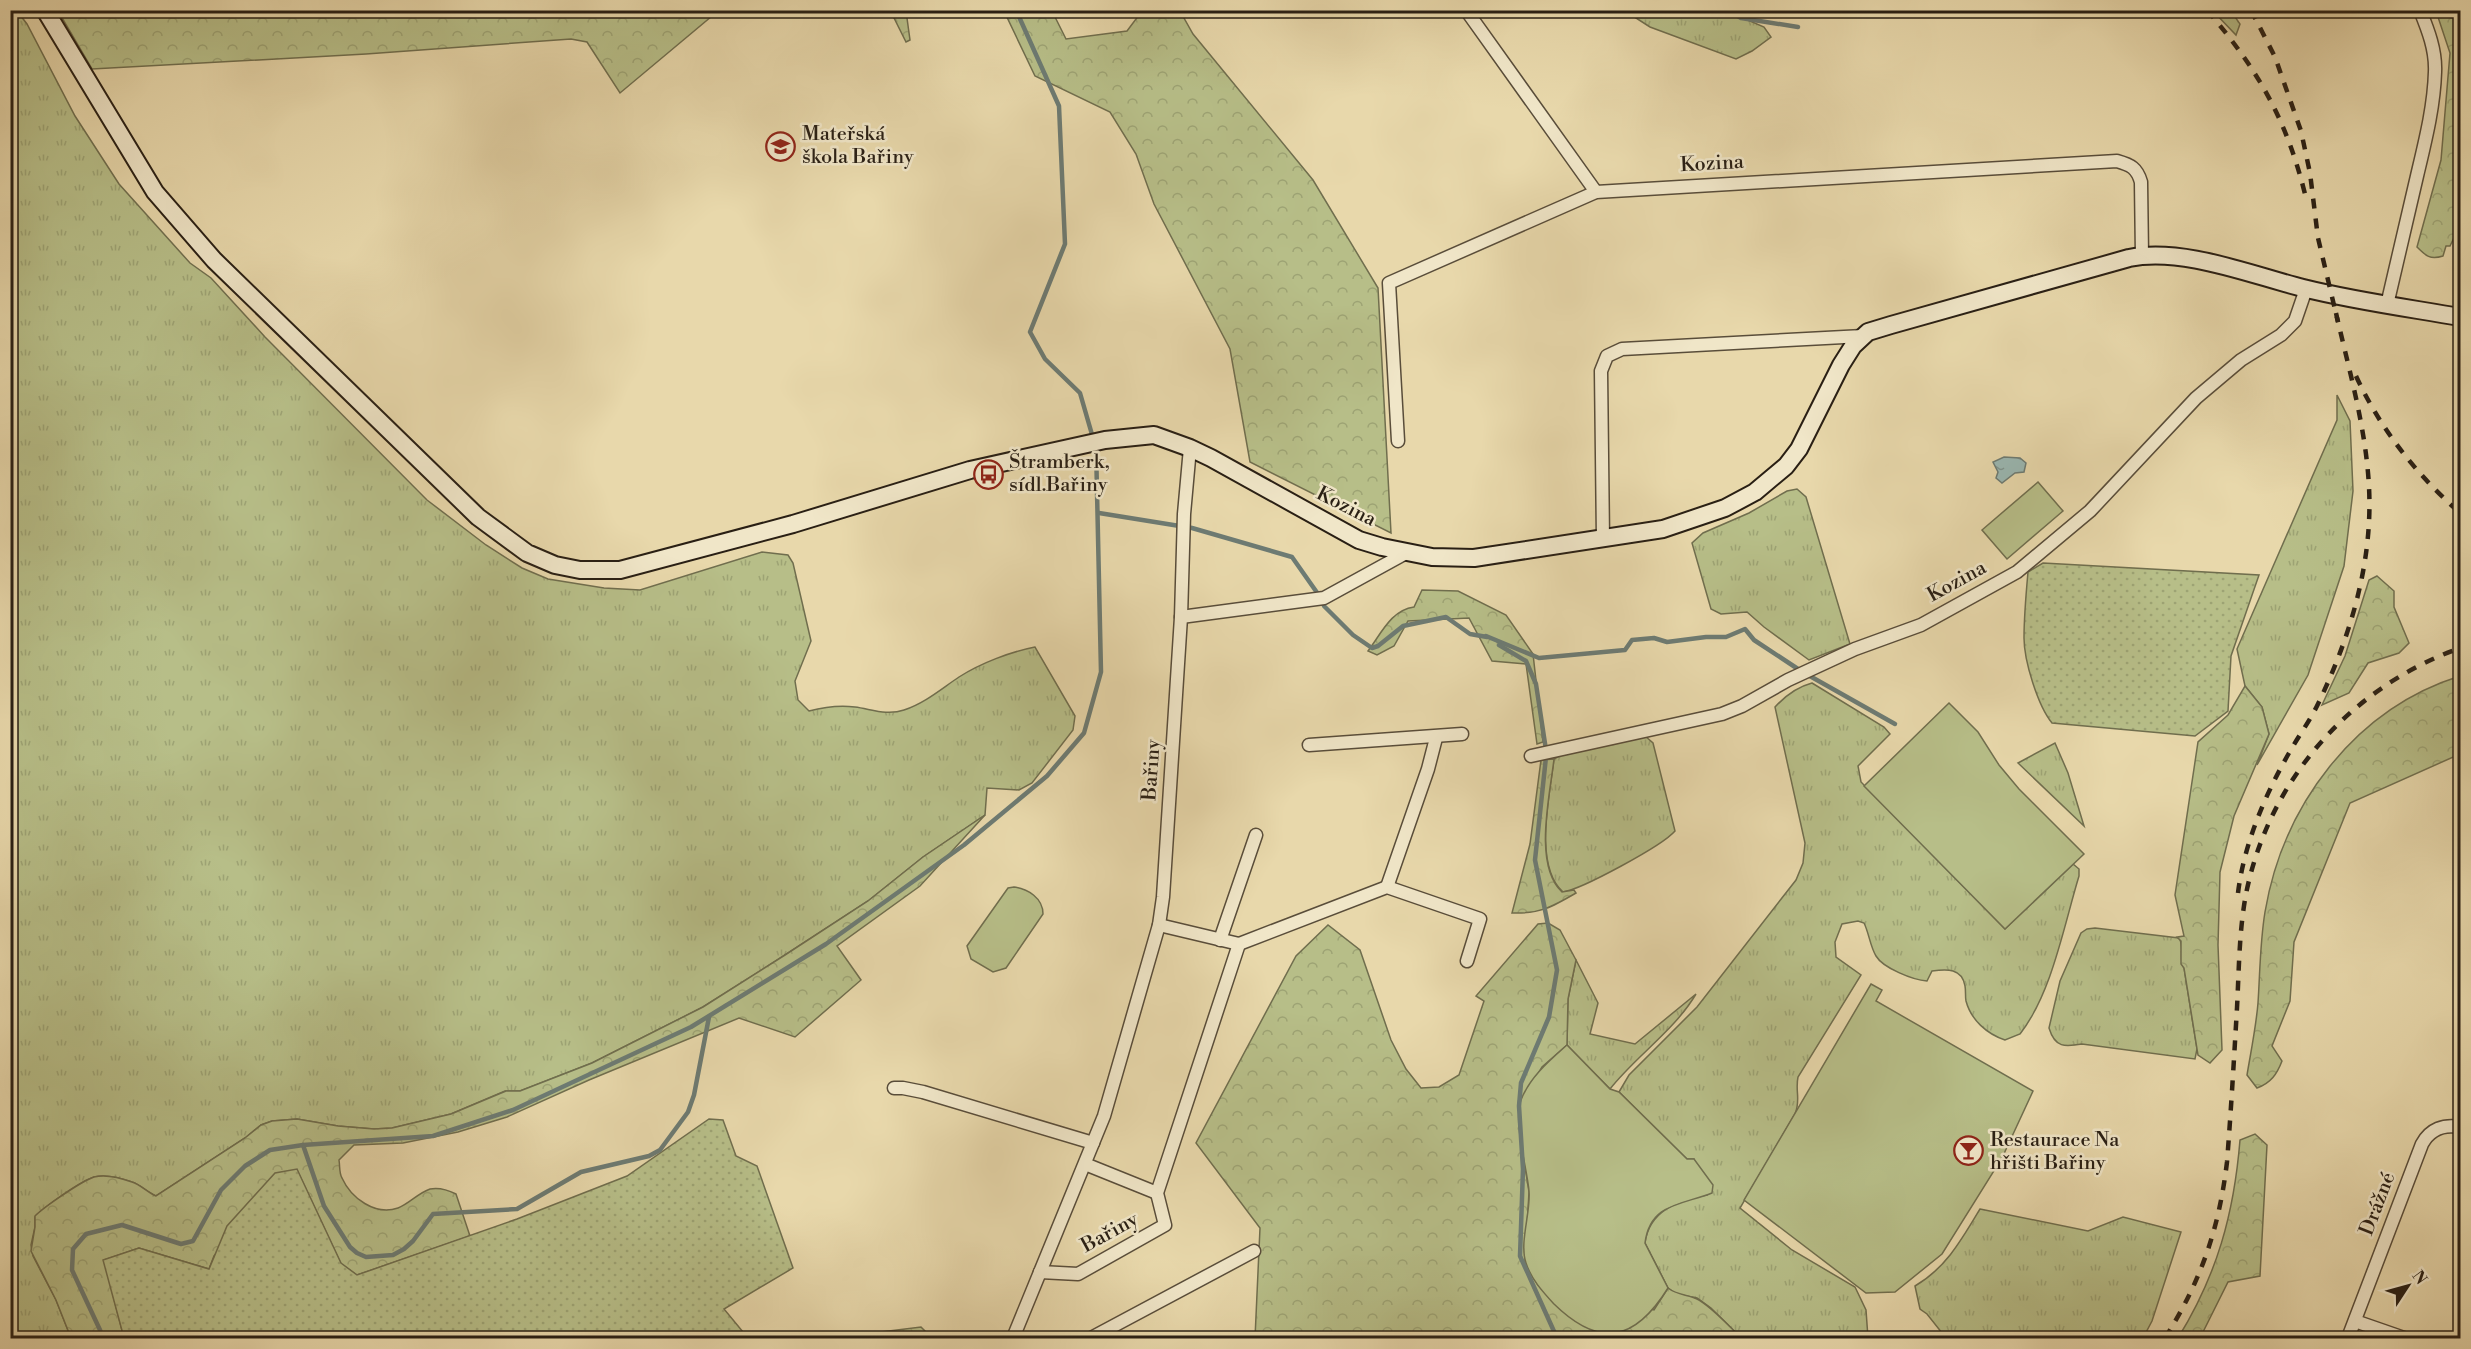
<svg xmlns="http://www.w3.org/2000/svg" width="2471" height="1349" font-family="'Libre Bodoni',serif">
<defs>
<pattern id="grass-tufts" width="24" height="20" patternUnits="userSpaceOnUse" patternTransform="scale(1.5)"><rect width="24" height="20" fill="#b7be88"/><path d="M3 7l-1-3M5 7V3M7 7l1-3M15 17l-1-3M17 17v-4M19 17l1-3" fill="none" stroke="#9da374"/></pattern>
<pattern id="forest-crowns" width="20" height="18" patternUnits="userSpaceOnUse" patternTransform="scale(1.5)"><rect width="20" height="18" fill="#b7be88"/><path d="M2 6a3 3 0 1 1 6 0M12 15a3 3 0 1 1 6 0" fill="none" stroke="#9da374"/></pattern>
<pattern id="garden-dots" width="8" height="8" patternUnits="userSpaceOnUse" patternTransform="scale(1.5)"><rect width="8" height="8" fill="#b7be88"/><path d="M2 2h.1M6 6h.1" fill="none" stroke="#9da374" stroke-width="1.8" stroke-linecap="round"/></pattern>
<pattern id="water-ripples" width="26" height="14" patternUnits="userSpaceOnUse" patternTransform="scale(1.5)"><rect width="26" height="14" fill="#9ab8b3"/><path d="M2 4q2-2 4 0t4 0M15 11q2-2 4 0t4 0" fill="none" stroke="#7e9590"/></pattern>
</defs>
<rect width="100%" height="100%" fill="#e8d8ab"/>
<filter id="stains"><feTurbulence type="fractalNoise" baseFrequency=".00333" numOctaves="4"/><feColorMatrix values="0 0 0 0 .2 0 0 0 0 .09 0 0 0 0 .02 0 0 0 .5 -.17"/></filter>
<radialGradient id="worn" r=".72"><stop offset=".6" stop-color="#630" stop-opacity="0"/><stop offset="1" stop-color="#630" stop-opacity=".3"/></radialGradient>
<g fill="url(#grass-tufts)" stroke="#706e4e" stroke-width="1.5">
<path d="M10,11h7l10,13 48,92 44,68 71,79 21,15 54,59 162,163 59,45 36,23 26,11 56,9 36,2 122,-38 26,3 5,8 18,78 -16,40 3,19 11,11c15,-4 30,-6 46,-4 16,2 32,9 49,3 21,-7 37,-21 55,-33 22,-14 51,-25 76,-30l40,69 -2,14 -41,53 -13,7 -32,-2 -2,27 -62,42 -55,44 -83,54 -82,52 -111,56 -72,28h-15l-54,23 -59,14 -18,1 -36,-3 -41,-7 -25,2 -11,4 -16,13 -89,58c-9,-4 -15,-11 -24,-14 -11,-4 -26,-8 -38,-5 -13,4 -49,29 -59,40v10l-4,18 2,11 23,44 15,38h-61z"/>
<polygon points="1625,11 1727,11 1764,27 1771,37 1752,51 1736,59 1650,27"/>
<polygon points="2337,395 2350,421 2353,491 2344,566 2308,675 2257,765 2269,734 2262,707 2245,686 2237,649 2337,420"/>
<polygon points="1797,489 1806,497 1850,644 1809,660 1764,627 1747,612 1721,614 1711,609 1692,543 1703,533 1749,513 1787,491"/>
<path d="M1812,683l72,44 6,7 -32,32 3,16 144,147 68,-65 6,5v7c-15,49 -27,117 -59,158l-15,6c-18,-6 -34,-20 -39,-39 -1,-5 0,-10 -1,-15 -3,-18 -18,-17 -33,-15l-5,10c-14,-1 -44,-13 -51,-25 -6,-10 -7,-23 -12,-33l-6,-2 -16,3 -7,18 1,15 25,18 -63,102c-3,14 3,23 -3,37l-55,94 52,42 63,37 11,23 2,28h-127l-30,-30 -14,-10 -21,-4 -8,-6 -23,-45c4,-32 33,-43 62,-48l-13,-36h-7l-68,-67 10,-17 68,-68 99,-127 7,-17 2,-20 -30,-136c11,-12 22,-20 37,-24z"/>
<path d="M1645,736l8,7 22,88c-13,15 -93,58 -112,61 -30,-27 -13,-97 -9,-133l7,-4z"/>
<polygon points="2055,743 2068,773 2084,826 2018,763"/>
<path d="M2095,928l84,10c6,9 -1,21 5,30l13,81 -2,10 -113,-15c-17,3 -27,4 -33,-16l11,-47 21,-48 6,-4z"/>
<path d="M1576,960l22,43 -8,31 45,10 61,-50c-22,37 -60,62 -86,95l-43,-44 1,-46z"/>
<path d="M1980,1209l108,22 35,-14 58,15 -29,89 -9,17h-197l-19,-24 -7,-5 -5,-23c31,-18 47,-47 65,-77z"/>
</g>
<g fill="url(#forest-crowns)" stroke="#706e4e" stroke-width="1.5">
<polygon points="385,11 399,13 402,10 718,11 620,93 587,42 571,39 366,54 92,69 58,11"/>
<polygon points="886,11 906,11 910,40 906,42 894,18"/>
<polygon points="1004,11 1052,11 1066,39 1127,31 1142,11 1180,11 1193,34 1313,180 1378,288 1391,533 1250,462 1230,349 1154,204 1136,154 1110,112 1035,76"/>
<polygon points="2213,11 2231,11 2240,24 2236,35"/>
<path d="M2436,11h24v214l-10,21h-4l-3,10c-13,4 -17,0 -26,-9l24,-87 9,-107z"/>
<polygon points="2377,576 2394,591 2394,607 2409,643 2399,653 2368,663 2349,693 2322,705 2345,656 2369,580"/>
<path d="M1422,590l36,1 48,24 27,39 10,88 -6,2 -11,-80 -34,-3 -23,-43 -61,3 -14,25 -17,9 -9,-4c13,-17 23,-41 46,-44z"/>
<path d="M2460,676v78l-110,49 -56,139 -4,59 -18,45 10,15c-5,13 -11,22 -25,27l-10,-13c4,-24 9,-48 11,-72 2,-30 2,-61 7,-91 18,-107 90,-203 195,-236z"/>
<polygon points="2245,686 2262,707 2269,734 2234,816 2220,872 2218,945 2222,1050 2210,1063 2198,1055 2184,968 2181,964 2181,941 2177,937 2184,936 2175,895 2198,742 2228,715"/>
<path d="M1554,759c-4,36 -21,106 8,133l12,-2 2,3c-24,14 -36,21 -64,20l18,-69 11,-84z"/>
<path d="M985,815l-65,71 -83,60 24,34 -66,57 -56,-19 -150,62 -82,37 -49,15 -55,11 -49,2 -15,15c1,6 0,13 3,18 9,20 33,38 56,30 11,-4 20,-15 32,-19 10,-2 18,1 26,5l14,42 -113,39 -16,-11 -44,-94 -83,86 -5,13 -70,-21 -35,12 20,78h-53l-15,-38 -25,-49 4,-24v-11c9,-9 47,-35 59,-39 12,-3 27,1 38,5 9,3 15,10 24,14l89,-58 16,-13 11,-4 25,-2 41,7 36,3 18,-1 59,-14 55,-23h14l72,-28 111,-56 82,-52 83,-54 55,-44z"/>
<path d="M1548,923l12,7 16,30 -8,39 -1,46 -25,22 -23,39 2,35 8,51 -4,70 13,23 116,25 14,-22c10,8 21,6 31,12 16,10 29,25 42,38h-486l5,-110 -64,-85 100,-187 32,-31 32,25 31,90 15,29 15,19 18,-1 20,-12 25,-74 -8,-5 62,-72z"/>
<path d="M2255,1134l12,11 -7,131 -32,6 -28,56h-22c39,-63 56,-124 62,-198z"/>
<polygon points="921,1327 932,1338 831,1338 832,1338"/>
</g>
<g fill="#b7be88" stroke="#706e4e" stroke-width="1.5">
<polygon points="2038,482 2063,511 2007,559 1982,530"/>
<polygon points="1949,703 1978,732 1999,765 2019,789 2084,854 2005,929 1864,786"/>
<path d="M1014,887c14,2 29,11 29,27l-37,54 -13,4 -22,-13 -4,-13 41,-58z"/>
<polygon points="1871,984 1882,990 1876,1001 2033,1091 2002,1158 1942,1254 1895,1292 1866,1293 1744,1200"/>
<path d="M1567,1045l43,44 9,3 68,67h7l19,26 -1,8c-30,12 -62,10 -67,50l23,45c-33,53 -68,61 -114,16 -11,-12 -23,-25 -28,-41 -7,-20 5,-51 3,-72 -2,-23 -16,-70 -8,-91 9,-23 28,-39 46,-55z"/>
</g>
<g fill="url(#garden-dots)" stroke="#706e4e" stroke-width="1.5">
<path d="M2043,563l216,12 -28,81 -3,55 -33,25 -143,-13c-14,-17 -28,-62 -28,-85 0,-22 2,-44 4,-66z"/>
<polygon points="709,1119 723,1120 736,1156 757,1166 793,1268 724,1309 748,1338 124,1338 103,1260 139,1248 209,1269 227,1226 275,1173 297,1169 341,1263 357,1275 517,1219 627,1176"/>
</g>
<polygon fill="url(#water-ripples)" stroke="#6d7b73" stroke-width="1.5" points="2004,457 2020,458 2026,463 2024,472 2015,473 2002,483 1996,478 1998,472 1993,462"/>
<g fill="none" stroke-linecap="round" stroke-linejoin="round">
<g stroke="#6d7b73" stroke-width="4.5">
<polyline points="1016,10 1059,106 1065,244 1030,332 1045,359 1080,393 1093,438"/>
<polyline points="1728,10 1741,18 1798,27"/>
<polyline points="1099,513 1192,528 1292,557 1318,594"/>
<polyline points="1324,606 1353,635 1372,648 1378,646 1403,626 1446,617 1470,634 1487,637"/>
<polyline points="1486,636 1539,658 1625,650 1632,640 1654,638 1667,642 1706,637 1726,637 1745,629 1754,640 1798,669"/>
<polyline points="1499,645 1526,661 1536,684 1546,750"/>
<polyline points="1808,675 1895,724"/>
<polyline points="1546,757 1535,860 1557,970 1549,1017 1521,1083 1519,1106 1523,1169 1520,1256 1557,1338"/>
<polyline points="303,1145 324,1206 350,1247 357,1253 366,1257 393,1255 404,1249 413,1241 433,1214 517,1209 581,1172 649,1156 660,1150 688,1112 694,1095 709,1017"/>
<polyline points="102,1338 100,1330 72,1270 73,1249 86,1234 122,1225 181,1244 193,1241 221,1190 245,1166 270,1150 303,1145 433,1136 513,1110 691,1027 826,944 964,845 1047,776 1084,733 1101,672 1096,446"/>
</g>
<defs>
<g id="street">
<polyline points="1466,10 1596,192"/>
<path d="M2387,305c10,-43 20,-86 30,-129 8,-34 17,-69 18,-104 1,-22 -7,-42 -15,-62"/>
<path d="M1398,441l-9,-158 207,-91 521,-31c14,4 20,7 24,21l1,74"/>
<polyline points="1603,540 1601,371 1607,356 1622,349 1863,336"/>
<polyline points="1181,617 1324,598 1406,553"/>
<polyline points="1309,745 1462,734"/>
<polyline points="1531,756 1722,714 1742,706 1788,680 1855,649 1921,625 2017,572 2090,511 2196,398 2241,360 2281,335 2295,321 2306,289"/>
<polyline points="1387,887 1428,769 1436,738"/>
<polyline points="1159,925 1239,944 1387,887 1480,919 1467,961"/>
<polyline points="1220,940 1256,835"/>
<polyline points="894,1088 903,1088 923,1092 1093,1143"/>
<polyline points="1085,1164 1157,1193"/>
<polyline points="1040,1272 1078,1274 1165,1225 1157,1193 1239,944"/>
<polyline points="2355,1321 2404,1338"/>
<polyline points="1013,1338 1104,1116 1159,925 1163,897 1181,617 1184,514 1190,448"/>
<polyline points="1091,1338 1254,1251"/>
<path d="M2348,1338l74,-194c8,-15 22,-20 38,-17"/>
</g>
<path id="secondary" d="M45,10l110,182 59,68 264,257 49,36 28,12 25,5h40l173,-46 177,-54 135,-30 49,-5 36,13 21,10 148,82 23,7 50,10 42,1 189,-29 62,-21 30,-16 31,-26 13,-17 42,-84 12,-19 15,-14 23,-7 238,-67c54,-11 122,17 174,30 52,13 105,20 157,29"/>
</defs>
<use href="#street" stroke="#594d3a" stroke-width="15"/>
<use href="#secondary" stroke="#291f14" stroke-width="20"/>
<use href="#street" stroke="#f0e6c8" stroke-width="12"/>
<use href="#secondary" stroke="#f0e6c8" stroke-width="16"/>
<g stroke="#291f14" stroke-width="4.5" stroke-dasharray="10 10" stroke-linecap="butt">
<path d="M2207,10c52,61 80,110 99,188"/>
<polyline points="2251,10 2275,57 2301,131 2310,173 2318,238 2338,322"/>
<path d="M2356,376c25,54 60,98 104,137"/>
<path d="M2238,893c6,-49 27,-98 51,-140 9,-16 20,-31 28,-47 33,-68 56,-143 52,-219 -3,-59 -20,-117 -33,-174"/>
<path d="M2165,1338c36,-57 54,-109 62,-176 4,-51 7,-103 10,-154 2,-38 2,-77 9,-114 23,-115 105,-207 214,-246"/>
</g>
</g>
<defs>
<symbol id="school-ring" viewBox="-11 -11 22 22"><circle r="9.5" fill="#f0e6c8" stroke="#8f2418" stroke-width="1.5"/><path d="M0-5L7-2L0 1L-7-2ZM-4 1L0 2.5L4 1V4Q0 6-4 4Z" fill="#8f2418"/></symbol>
<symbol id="bus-ring" viewBox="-11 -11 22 22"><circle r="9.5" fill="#f0e6c8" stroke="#8f2418" stroke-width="1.5"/><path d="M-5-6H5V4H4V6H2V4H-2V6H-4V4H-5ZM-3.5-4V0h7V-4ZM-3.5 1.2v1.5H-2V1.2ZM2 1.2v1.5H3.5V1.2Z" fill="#8f2418"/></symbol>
<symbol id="bar-ring" viewBox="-11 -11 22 22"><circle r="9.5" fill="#f0e6c8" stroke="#8f2418" stroke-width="1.5"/><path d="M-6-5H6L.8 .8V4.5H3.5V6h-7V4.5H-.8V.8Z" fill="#8f2418"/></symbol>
</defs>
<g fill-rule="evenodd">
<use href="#school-ring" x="764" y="130" width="33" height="33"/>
<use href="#bus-ring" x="972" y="458" width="33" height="33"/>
<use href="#bar-ring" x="1952" y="1134" width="33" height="33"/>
</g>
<g text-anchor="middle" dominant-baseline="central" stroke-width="5" stroke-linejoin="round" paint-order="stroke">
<g font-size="20" fill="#291f14" stroke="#f0e6c8" text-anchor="start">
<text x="802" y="134">Mateřská<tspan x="802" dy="23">škola Bařiny</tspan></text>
<text x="1009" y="462">Štramberk,<tspan x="1009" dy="23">sídl.Bařiny</tspan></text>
<text x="1990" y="1140">Restaurace Na<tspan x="1990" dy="23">hřišti Bařiny</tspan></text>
</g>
<g font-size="20" fill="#291f14" stroke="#f0e6c8">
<text transform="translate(1712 164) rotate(-3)">Kozina</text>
<text transform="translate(1346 507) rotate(27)">Kozina</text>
<text transform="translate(1957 582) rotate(-29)">Kozina</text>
<text transform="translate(1152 770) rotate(-86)">Bařiny</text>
<text transform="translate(2378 1204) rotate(-69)">Drážné</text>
<text transform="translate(1110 1233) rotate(-29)">Bařiny</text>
</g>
</g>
<rect width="2471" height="1349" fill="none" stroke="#e8d8ab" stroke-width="36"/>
<rect x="12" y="12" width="2447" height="1325" fill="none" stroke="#291f14" stroke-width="3"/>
<rect x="18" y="18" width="2435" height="1313" fill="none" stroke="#291f14" stroke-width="1.5"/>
<g transform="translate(2408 1286) rotate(54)" stroke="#f0e6c8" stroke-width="4.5" paint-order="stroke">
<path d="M0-4.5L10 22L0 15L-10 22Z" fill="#291f14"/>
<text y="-9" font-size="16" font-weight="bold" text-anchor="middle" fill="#291f14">N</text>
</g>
<rect width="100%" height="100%" filter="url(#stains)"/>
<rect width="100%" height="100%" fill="url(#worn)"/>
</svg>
